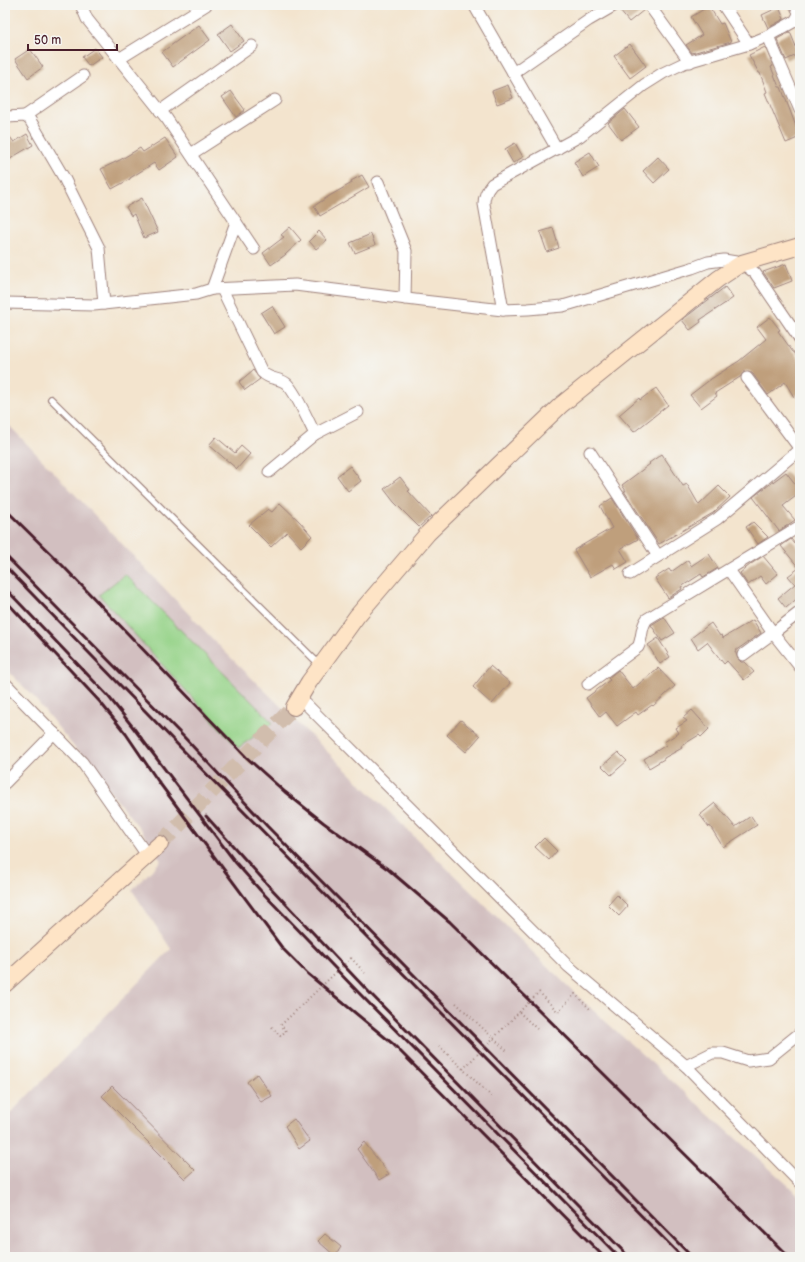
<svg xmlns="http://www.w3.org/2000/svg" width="805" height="1262" font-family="'Balsamiq Sans',sans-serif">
<rect width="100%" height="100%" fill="#f6f6f2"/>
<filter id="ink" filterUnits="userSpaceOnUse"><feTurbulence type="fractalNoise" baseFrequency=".025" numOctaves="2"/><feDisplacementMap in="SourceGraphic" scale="8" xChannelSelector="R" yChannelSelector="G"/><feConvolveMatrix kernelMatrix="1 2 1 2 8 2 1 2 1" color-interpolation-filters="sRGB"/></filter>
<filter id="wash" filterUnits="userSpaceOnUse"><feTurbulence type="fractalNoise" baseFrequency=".012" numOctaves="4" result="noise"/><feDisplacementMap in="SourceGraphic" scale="16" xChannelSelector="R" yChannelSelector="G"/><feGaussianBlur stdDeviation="0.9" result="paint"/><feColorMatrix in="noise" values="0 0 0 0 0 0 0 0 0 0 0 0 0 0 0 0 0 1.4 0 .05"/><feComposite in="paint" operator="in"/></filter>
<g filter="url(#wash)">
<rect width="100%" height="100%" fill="#f3e4ce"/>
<polygon fill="#d2bfc0" points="5,421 224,651 586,1004 800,1196 800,1257 5,1257 5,1119 171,949 132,890 161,861 142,831 32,695 5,668"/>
<polygon fill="#96d389" stroke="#70795a" points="125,574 273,723 238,748 99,595"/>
<g id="blocks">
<g fill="#bf9f7c">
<polygon points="627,5 642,5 644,10 629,22 620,11"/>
<polygon points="709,6 720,24 723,23 731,42 692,53 686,45 702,35 691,17"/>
<polygon points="779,7 784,19 768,28 762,15"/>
<polygon points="232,24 244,41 230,51 218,34"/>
<polygon points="199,25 210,40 173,67 162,52"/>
<polygon points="790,32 799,54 786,60 777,39"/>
<polygon points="630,44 646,66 630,78 614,56"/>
<polygon points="765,47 773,66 771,67 779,87 781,87 800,137 786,143 765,93 767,92 760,73 759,73 749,55"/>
<polygon points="95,48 102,57 89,66 82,57"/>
<polygon points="30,49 43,67 28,78 15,59"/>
<polygon points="508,85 513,98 497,104 492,91"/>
<polygon points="231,91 245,110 236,117 222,97"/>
<polygon points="625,109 639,127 621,140 608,123"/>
<polygon points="5,131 14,142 27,134 33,145 16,155 5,163"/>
<polygon points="165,138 178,157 159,170 154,163 130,178 130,179 112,189 101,169 120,160 140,148 143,152"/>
<polygon points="515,143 523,157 513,163 505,149"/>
<polygon points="590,152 599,167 583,177 574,162"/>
<polygon points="658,157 669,169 654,183 643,171"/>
<polygon points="362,175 369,187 354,196 320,216 314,206 331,195 352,183 351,181"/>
<polygon points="142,198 158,232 144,238 134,214 131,216 126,207"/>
<polygon points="290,227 301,240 285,255 271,265 263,253 284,237 281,235"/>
<polygon points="553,228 559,248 547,252 540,232"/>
<polygon points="319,231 327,240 316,249 309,241"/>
<polygon points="371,234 375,245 355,253 350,243"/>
<polygon points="786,264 792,281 774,288 763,272"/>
<polygon points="725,287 733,298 700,320 701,322 690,330 682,320"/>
<polygon points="272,306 285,327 274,334 261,313"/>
<polygon points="770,317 780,330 778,331 793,352 794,352 800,362 800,393 794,397 785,382 768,395 753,374 749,371 746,371 743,373 740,377 715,393 717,396 701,408 690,395 711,379 739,361 766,339 757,327"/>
<polygon points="253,370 260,379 245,390 239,382"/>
<polygon points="656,388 668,405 634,432 619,415 639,398 640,400"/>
<polygon points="216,437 235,453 241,446 250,454 237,469 209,445"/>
<polygon points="662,454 683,486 687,484 699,505 719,486 730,497 713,513 659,544 624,491 626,491 622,485 650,464 649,463"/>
<polygon points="350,466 361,481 348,491 337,476"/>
<polygon points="786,472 800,490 800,493 783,506 795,520 779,531 753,497"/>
<polygon points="400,477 410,490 408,491 431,516 419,527 394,502 384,489"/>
<polygon points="612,498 638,539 620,549 628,562 616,569 613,564 590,577 574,550 612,528 600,506"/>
<polygon points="280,503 300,522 312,536 301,547 287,532 271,547 249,525 268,509 272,512"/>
<polygon points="753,522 768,537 758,544 746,527"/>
<polygon points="791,539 800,550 800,596 786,608 778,598 795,584 788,576 799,568 781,546"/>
<polygon points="709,554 718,568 703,577 701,574 681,587 682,589 668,598 655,578 669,569 671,572 688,560 691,566"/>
<polygon points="763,556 778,574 766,584 760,576 748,585 740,573 751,564"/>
<polygon points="664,617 675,633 662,641 651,625"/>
<polygon points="753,620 761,633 735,651 738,659 741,662 745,662 754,672 744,680 727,661 724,664 707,642 698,649 691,638 711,623 720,636 722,635 723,638"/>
<polygon points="658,638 670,657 660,664 648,645"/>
<polygon points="490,666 510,683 492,704 473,687"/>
<polygon points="658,668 675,686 653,706 652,705 638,715 636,712 617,726 606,712 600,717 586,698 610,680 608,678 618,670 633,689"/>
<polygon points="692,710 709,729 701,737 699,735 681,746 682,748 664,758 664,759 649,768 644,759 666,745 664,742 679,733 676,728 687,721 683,718"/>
<polygon points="461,720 480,736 466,752 447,735"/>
<polygon points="618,752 627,761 611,775 602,766"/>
<polygon points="715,803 735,827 751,816 757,825 723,847 710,826 709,827 700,815"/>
<polygon points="544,838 557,851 549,860 535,847"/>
<polygon points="617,895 628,906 619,916 608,905"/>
<polygon points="257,1074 272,1096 261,1102 247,1082"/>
<polygon points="112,1086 195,1170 185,1179 102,1096"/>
<polygon points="294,1119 310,1141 299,1149 285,1126"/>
<polygon points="364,1142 389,1174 379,1180 357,1149"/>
<polygon points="325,1234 341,1247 335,1256 318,1241"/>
</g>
</g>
</g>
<g filter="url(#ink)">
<use href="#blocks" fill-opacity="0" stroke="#9e827c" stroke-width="1"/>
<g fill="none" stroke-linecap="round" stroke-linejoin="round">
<polyline stroke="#d1bdad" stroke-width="16" stroke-dasharray="16 8" stroke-linecap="butt" points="160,844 294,707"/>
<defs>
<polyline id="lane" points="51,399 319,664"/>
<g id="street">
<polyline points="81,5 87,19 167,119 254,249"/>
<polyline points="474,5 557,149"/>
<polyline points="649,5 690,62"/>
<polyline points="723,5 749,44"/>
<polyline points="768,36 800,110"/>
<polyline points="119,59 206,5"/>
<polyline points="513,73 589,20 615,5"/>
<polyline points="160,111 252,46"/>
<polyline points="5,115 7,117 25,116 30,120 64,178 99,248 104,304"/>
<polyline points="25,116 83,76"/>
<polyline points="191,154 275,100"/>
<polyline points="378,182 406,251 405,299"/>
<polyline points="212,289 236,222"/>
<path d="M222,289l40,83c9,9 17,5 25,12 10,10 21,37 28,50"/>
<polyline points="5,303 94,305 196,294 212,289 295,285 423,301 503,310 528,309 563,306 692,268 708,262 724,260 742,263 755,273 800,339"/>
<path d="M503,310l-19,-106c0,-8 2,-13 8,-20l88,-48 64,-51 19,-12 21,-10 65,-19 19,-8 27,-15 3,-5 1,-4 -4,-7"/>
<polyline points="590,452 658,556"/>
<polyline points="269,472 315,434 358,412"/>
<polyline points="729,570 773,633 800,667"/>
<polyline points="630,574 717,519 800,449 747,378"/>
<polyline points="743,655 773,633 800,612"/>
<polyline points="5,683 82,762 147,855"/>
<path d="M588,684l50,-37c5,-9 2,-19 9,-28l153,-93"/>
<polyline points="300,698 568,966 686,1066 800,1183"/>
<polyline points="5,783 54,733"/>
<polyline points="686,1066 712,1053 723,1053 748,1061 769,1058 800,1033"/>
</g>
<g id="secondary">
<polyline points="294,707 309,682 357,616 428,533 561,405 718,279 742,263 800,246"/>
<polyline points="5,984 160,844"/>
</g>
</defs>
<use href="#lane" stroke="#9e827c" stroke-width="8"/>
<use href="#street" stroke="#9e827c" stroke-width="13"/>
<use href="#secondary" stroke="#9e827c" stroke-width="18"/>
<g stroke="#9e827c" stroke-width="2" stroke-dasharray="1 3" stroke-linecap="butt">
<polyline points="351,958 365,973"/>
<polyline points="539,992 558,1012 575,994 590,1009"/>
<polyline points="456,1003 507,1051"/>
<polyline points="519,1012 537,1029"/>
<polyline points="272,1027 280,1036 286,1031 281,1025"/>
<polyline points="439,1046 493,1098"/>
</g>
<use href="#lane" stroke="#fff" stroke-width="5.5"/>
<use href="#street" stroke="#fff" stroke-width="11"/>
<use href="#secondary" stroke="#fee4c6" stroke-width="16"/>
<g stroke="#4a1f2b" stroke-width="3">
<polyline points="5,509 63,566 246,757 285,792 324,823 389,870 450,922 789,1257"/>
<polyline points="5,555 184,737 267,826 692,1257"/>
<polyline points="5,566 179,746 682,1257"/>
<polyline points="5,588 108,696 132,726 236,863 260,890 358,992 619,1257"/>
<polyline points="5,600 100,702 126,734 158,781 283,949 308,974 393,1044 604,1257"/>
<polyline points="206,816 269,886 364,987 629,1257"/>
</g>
<g stroke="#9e827c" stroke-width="2" stroke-dasharray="1 3" stroke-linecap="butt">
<polyline points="281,1025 351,958"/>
<polyline points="463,1069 539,992"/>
</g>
</g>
</g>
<rect width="805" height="1262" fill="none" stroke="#f6f6f2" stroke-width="20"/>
<path d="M28 44v6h89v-6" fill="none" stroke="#4a1f2b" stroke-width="2"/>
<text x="34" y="44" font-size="12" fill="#4a1f2b" stroke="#f6f6f2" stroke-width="3" paint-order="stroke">50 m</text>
</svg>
